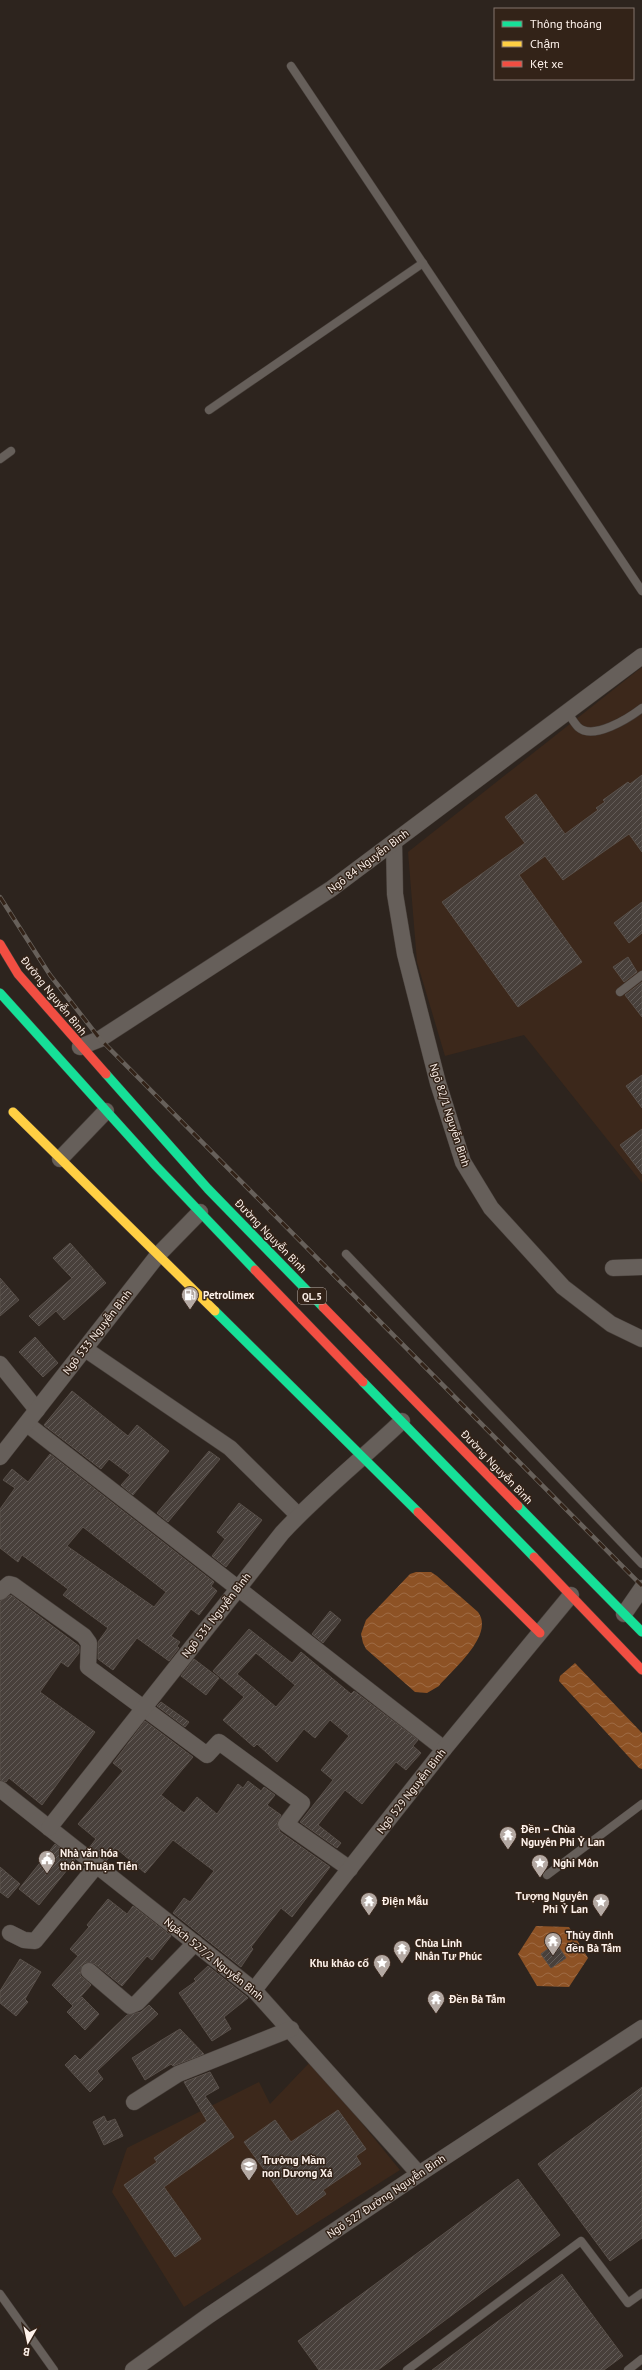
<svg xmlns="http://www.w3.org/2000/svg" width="642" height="2370" font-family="'PT Sans',sans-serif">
<defs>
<pattern id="water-waves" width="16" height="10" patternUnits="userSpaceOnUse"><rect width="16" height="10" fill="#8d5225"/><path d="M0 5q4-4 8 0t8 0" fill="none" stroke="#9e6b45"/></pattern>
<pattern id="building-hatch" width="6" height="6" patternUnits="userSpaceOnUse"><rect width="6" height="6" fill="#48403b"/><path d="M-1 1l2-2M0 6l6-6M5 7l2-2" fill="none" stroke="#635c58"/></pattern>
</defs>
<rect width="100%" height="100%" fill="#2d241e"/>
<g fill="#3c281b">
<polygon points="642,667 642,1183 524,1035 445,1056 417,962 408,852"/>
<polygon points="311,2061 400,2170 184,2307 112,2192 127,2148 259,2082 270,2104"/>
</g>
<g fill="url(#water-waves)" fill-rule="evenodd">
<path d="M416,1572h15l6,4 41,36c17,23 -25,57 -39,74l-12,7 -12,-1 -49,-43 -3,-6 -2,-9 5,-14 44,-46z"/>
<polygon points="575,1663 642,1733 642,1769 639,1768 559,1681 560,1676"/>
<path d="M536,1926l33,1 19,31 -19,29 -32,-1 -19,-32zM556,1943l10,15 -15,10 -10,-14z"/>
</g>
<g fill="url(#building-hatch)" stroke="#59504a" fill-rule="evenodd">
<polygon points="642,775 642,852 629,834 563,880 545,856 519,875 582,962 518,1007 442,902 525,843 505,817 536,794 565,834 598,810 596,808 605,802 603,800 628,782 630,784"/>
<polygon points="642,902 642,933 629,943 614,923"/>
<polygon points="628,957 637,972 624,982 613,967"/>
<polygon points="642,982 642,1017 625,995"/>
<polygon points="642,1075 642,1108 626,1086"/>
<polygon points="642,1129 642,1174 620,1145"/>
<polygon points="70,1243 106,1283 64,1320 56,1311 39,1326 29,1316 72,1278 53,1258"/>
<polygon points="0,1278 19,1300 0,1316"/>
<polygon points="35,1337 58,1363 43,1377 19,1352"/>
<polygon points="72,1391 128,1436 137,1425 169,1451 133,1495 121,1485 130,1475 109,1459 101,1469 44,1425"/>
<polygon points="209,1451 220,1459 168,1522 157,1513"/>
<path d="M50,1454l164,128 -3,4 6,5 -18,24 -8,-6 -20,27 9,6 -3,4 2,2 -10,13 -32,-23 -24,32 -15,-11v-17l10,-14 -45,-33 5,-6 -27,-20 -19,-14 -4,7 -18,-14v-39l15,-21 -12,-8 9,-11 16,13zM83,1527l83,65 -12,15 -87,-61z"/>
<polygon points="239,1503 262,1520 226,1567 212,1556 225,1539 217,1532"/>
<polygon points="11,1595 79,1646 79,1653 68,1667 61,1662 40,1692 95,1732 42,1805 9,1778 6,1782 0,1780 0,1601"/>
<polygon points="330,1611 341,1620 323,1643 312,1634"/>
<path d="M249,1629l43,34 9,-11 50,42 3,-3 64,49 -5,6 8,7 -15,17 -10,-8 -34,42 -17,-14 -27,35 23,18 -4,5 -37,-26 33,-42 -12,-10 28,-34 -19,-16 -15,18 -11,-9 -27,33 -20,-18 -3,3 -31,-27 21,-23 -31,-26zM256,1653l39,32 -19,22 -39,-33z"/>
<polygon points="194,1659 219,1678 206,1695 181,1676"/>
<polygon points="161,1702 189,1722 185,1727 157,1706"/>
<polygon points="145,1721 193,1757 161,1795 184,1813 197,1797 217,1814 238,1784 243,1788 248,1781 261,1791 264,1787 275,1795 267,1805 281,1815 277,1823 280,1832 330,1867 292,1917 281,1908 251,1947 253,1949 241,1967 173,1913 184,1898 190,1902 214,1871 173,1840 145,1873 117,1849 106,1861 89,1848 96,1839 78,1824 123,1771 113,1763"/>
<polygon points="55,1844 75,1860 39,1905 19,1889"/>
<polygon points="0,1867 20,1884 8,1898 0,1892"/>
<polygon points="108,1899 127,1914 133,1906 171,1936 152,1960 147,1956 122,1986 95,1964 86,1962 82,1965 80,1975 91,1985 76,2002 82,1997 99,2014 85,2030 67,2012 73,2006 52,1985 78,1956 70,1949 89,1927 87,1925"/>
<polygon points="556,1943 566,1958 551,1968 541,1954"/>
<polygon points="20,1959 41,1972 25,1999 28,2002 16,2016 0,2003 0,1991"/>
<polygon points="208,1966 248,1998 224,2017 231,2029 212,2041 179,1993 196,1981 194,1979"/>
<polygon points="149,2005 158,2014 97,2071 103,2079 90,2092 65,2065 75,2055 80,2060 127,2015 141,2012"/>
<polygon points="180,2029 204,2054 173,2066 171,2064 145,2080 132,2058"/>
<polygon points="210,2072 219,2088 205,2096 234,2137 164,2187 201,2239 175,2257 124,2185 157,2162 154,2158 207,2121 184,2082"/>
<polygon points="642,2087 642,2238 610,2261 538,2164"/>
<polygon points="338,2110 366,2149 356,2156 361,2164 323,2190 326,2194 297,2215 244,2142 275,2120 291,2142"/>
<polygon points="104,2116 107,2122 115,2119 123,2136 104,2145 93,2122"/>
<polygon points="518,2179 560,2235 378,2370 319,2370 298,2341"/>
<polygon points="562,2274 623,2356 604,2370 432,2370"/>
</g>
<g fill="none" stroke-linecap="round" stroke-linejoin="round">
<defs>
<g id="lane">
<polyline points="291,66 642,591"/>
<polyline points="209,410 423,263"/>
<polyline points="0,459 11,451"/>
<path d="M567,712c4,5 7,11 11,15 15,14 51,-9 64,-19"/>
<polyline points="620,992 642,975"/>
<polyline points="346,1254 642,1564"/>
<polyline points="547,1875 642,1804"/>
<polyline points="0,2294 54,2370"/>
<polyline points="407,2370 581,2241 628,2303 642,2293"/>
<polyline points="628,2370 642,2359"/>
</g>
<g id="street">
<polyline points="394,842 395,894 405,954 438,1083 463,1162 491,1208 563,1287 611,1324 642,1339"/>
<polyline points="80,1047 100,1039 331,889 642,656"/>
<polyline points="60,1159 106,1111"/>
<polyline points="613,1268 642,1267"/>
<polyline points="85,1349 230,1448 298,1515"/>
<polyline points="0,1364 37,1410"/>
<polyline points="27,1424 444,1749"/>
<polyline points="0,1457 158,1255 200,1212"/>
<polyline points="0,1592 9,1584 13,1585 84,1636 89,1643 88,1667 207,1755 219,1742 302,1803 286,1824 350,1869"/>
<polyline points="624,1614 642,1588"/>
<polyline points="0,1789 254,1990 419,2174"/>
<path d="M49,1828l233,-295c37,-40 80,-74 120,-112"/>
<polyline points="10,1933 24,1940 35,1941 97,1865"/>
<polyline points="89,1971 130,2006 137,2003 195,1943"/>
<polyline points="254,1990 444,1749 571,1595"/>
<polyline points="134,2102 178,2074 291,2029"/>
<polyline points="133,2370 208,2316 419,2174 642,2028"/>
</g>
<g id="fast">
<polyline points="0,993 156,1166 255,1270"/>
<polyline points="106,1074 208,1189 323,1307"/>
<polyline points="215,1311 418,1512"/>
<polyline points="363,1382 534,1557"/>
<polyline points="518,1506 642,1632"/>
</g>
<polyline id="slow" points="13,1112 215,1311"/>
<g id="jam">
<polyline points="0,944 18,974 106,1074"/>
<polyline points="255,1270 363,1382"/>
<polyline points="323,1307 518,1506"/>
<polyline points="418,1512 540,1633"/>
<polyline points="534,1557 642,1670"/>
</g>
</defs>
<use href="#lane" stroke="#473f3a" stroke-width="9"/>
<use href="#street" stroke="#473f3a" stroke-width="17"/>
<use href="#fast" stroke="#473f3a" stroke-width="10"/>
<use href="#slow" stroke="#473f3a" stroke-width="10"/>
<use href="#jam" stroke="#473f3a" stroke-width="10"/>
<use href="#lane" stroke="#665f5a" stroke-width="8"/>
<use href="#street" stroke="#665f5a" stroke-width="16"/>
<use href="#fast" stroke="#16e098" stroke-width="9"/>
<use href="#slow" stroke="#ffcf43" stroke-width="9"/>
<use href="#jam" stroke="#f24e42" stroke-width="9"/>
<defs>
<polyline id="rail" points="0,897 50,975 100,1039 642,1586"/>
</defs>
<use href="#rail" stroke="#67605a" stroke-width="4.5"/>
<use href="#rail" stroke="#332318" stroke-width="3" stroke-dasharray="9" stroke-linecap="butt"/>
</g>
<defs>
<symbol id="fuel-pin" viewBox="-11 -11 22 30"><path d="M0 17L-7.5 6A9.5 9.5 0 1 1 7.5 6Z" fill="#b4a9a3" stroke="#332318"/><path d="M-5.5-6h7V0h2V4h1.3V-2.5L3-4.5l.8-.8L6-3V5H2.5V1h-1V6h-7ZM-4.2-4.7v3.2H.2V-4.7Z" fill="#fff"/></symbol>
<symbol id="temple-pin" viewBox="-11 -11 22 30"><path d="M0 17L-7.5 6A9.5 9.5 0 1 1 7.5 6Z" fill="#b4a9a3" stroke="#332318"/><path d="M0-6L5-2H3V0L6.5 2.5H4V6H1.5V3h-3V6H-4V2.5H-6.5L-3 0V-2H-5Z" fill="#fff"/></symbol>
<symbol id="civic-pin" viewBox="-11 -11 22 30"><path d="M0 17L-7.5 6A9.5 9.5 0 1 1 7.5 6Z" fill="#b4a9a3" stroke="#332318"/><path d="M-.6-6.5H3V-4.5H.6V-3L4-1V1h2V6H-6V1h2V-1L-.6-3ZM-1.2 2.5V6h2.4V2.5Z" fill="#fff"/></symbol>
<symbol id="sight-pin" viewBox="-11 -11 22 30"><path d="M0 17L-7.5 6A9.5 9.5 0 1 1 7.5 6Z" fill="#b4a9a3" stroke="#332318"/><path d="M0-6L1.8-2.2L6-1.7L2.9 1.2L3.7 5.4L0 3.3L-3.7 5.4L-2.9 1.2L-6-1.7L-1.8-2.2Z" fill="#fff"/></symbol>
<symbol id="school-pin" viewBox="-11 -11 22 30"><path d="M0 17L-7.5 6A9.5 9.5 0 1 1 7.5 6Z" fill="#b4a9a3" stroke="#332318"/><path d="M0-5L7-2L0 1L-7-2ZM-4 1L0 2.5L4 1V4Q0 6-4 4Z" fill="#fff"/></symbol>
</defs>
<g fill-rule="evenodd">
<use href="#fuel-pin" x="180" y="1285" width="20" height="27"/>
<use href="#temple-pin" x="498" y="1825" width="20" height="27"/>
<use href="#civic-pin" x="37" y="1849" width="20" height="27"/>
<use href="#sight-pin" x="530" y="1853" width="20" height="27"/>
<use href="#temple-pin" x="359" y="1891" width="20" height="27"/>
<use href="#sight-pin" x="591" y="1892" width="20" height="27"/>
<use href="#temple-pin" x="543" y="1931" width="20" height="27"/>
<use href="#temple-pin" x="392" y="1939" width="20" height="27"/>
<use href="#sight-pin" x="372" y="1953" width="20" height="27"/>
<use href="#temple-pin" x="426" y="1989" width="20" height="27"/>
<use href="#school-pin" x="239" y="2156" width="20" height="27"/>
</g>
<g text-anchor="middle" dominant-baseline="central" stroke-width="3" stroke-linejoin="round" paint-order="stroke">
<rect fill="#332318" stroke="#c0b3ab" stroke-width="1" x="298" y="1288" width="28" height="16" rx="3"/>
<g font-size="10" font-weight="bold" fill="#fdf1ea">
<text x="312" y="1296">QL.5</text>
</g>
<g font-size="11" fill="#fdf1ea" stroke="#332318">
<text transform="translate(368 861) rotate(-37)">Ngõ 84 Nguyễn Bình</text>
<text transform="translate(54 996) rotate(51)">Đường Nguyễn Bình</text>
<text transform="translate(450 1115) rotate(72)">Ngõ 82/1 Nguyễn Bình</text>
<text transform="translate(271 1236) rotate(46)">Đường Nguyễn Bình</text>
<text transform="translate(97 1332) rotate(-52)">Ngõ 533 Nguyễn Bình</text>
<text transform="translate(497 1467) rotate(46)">Đường Nguyễn Bình</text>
<text transform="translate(216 1615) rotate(-52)">Ngõ 531 Nguyễn Bình</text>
<text transform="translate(411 1791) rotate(-52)">Ngõ 529 Nguyễn Bình</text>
<text transform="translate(214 1959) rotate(39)">Ngách 527/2 Nguyễn Bình</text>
<text transform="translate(386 2196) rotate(-34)">Ngõ 527 Đường Nguyễn Bình</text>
</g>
<g font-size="11" font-weight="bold" fill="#fdf1ea" stroke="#332318" text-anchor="start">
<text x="203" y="1295">Petrolimex</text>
<text x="521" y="1829">Đền – Chùa<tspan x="521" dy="13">Nguyên Phi Ỷ Lan</tspan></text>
<text x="60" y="1853">Nhà văn hóa<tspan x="60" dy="13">thôn Thuận Tiến</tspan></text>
<text x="553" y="1863">Nghi Môn</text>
<text x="588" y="1896" text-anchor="end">Tượng Nguyên<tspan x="588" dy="13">Phi Ỷ Lan</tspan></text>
<text x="382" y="1901">Điện Mẫu</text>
<text x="566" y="1935">Thủy đình<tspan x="566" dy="13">đền Bà Tấm</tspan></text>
<text x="415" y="1943">Chùa Linh<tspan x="415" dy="13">Nhân Tư Phúc</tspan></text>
<text x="369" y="1963" text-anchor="end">Khu khảo cổ</text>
<text x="449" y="1999">Đền Bà Tấm</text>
<text x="262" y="2160">Trường Mầm<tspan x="262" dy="13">non Dương Xá</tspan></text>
</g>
</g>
<rect x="494" y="8" width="140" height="72" fill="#332318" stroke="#84756c"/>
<rect x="502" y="21" width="20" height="6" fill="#16e098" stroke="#84756c"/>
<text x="530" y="28" font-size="12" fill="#fdf1ea">Thông thoáng</text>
<rect x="502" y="41" width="20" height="6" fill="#ffcf43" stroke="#84756c"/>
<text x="530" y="48" font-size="12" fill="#fdf1ea">Chậm</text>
<rect x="502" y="61" width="20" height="6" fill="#f24e42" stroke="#84756c"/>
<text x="530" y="68" font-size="12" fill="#fdf1ea">Kẹt xe</text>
<g transform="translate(28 2342) rotate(189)" stroke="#332318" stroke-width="3" paint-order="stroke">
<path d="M0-3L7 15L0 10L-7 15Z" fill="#fdf1ea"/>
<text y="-6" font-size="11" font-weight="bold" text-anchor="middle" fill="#fdf1ea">B</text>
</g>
</svg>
